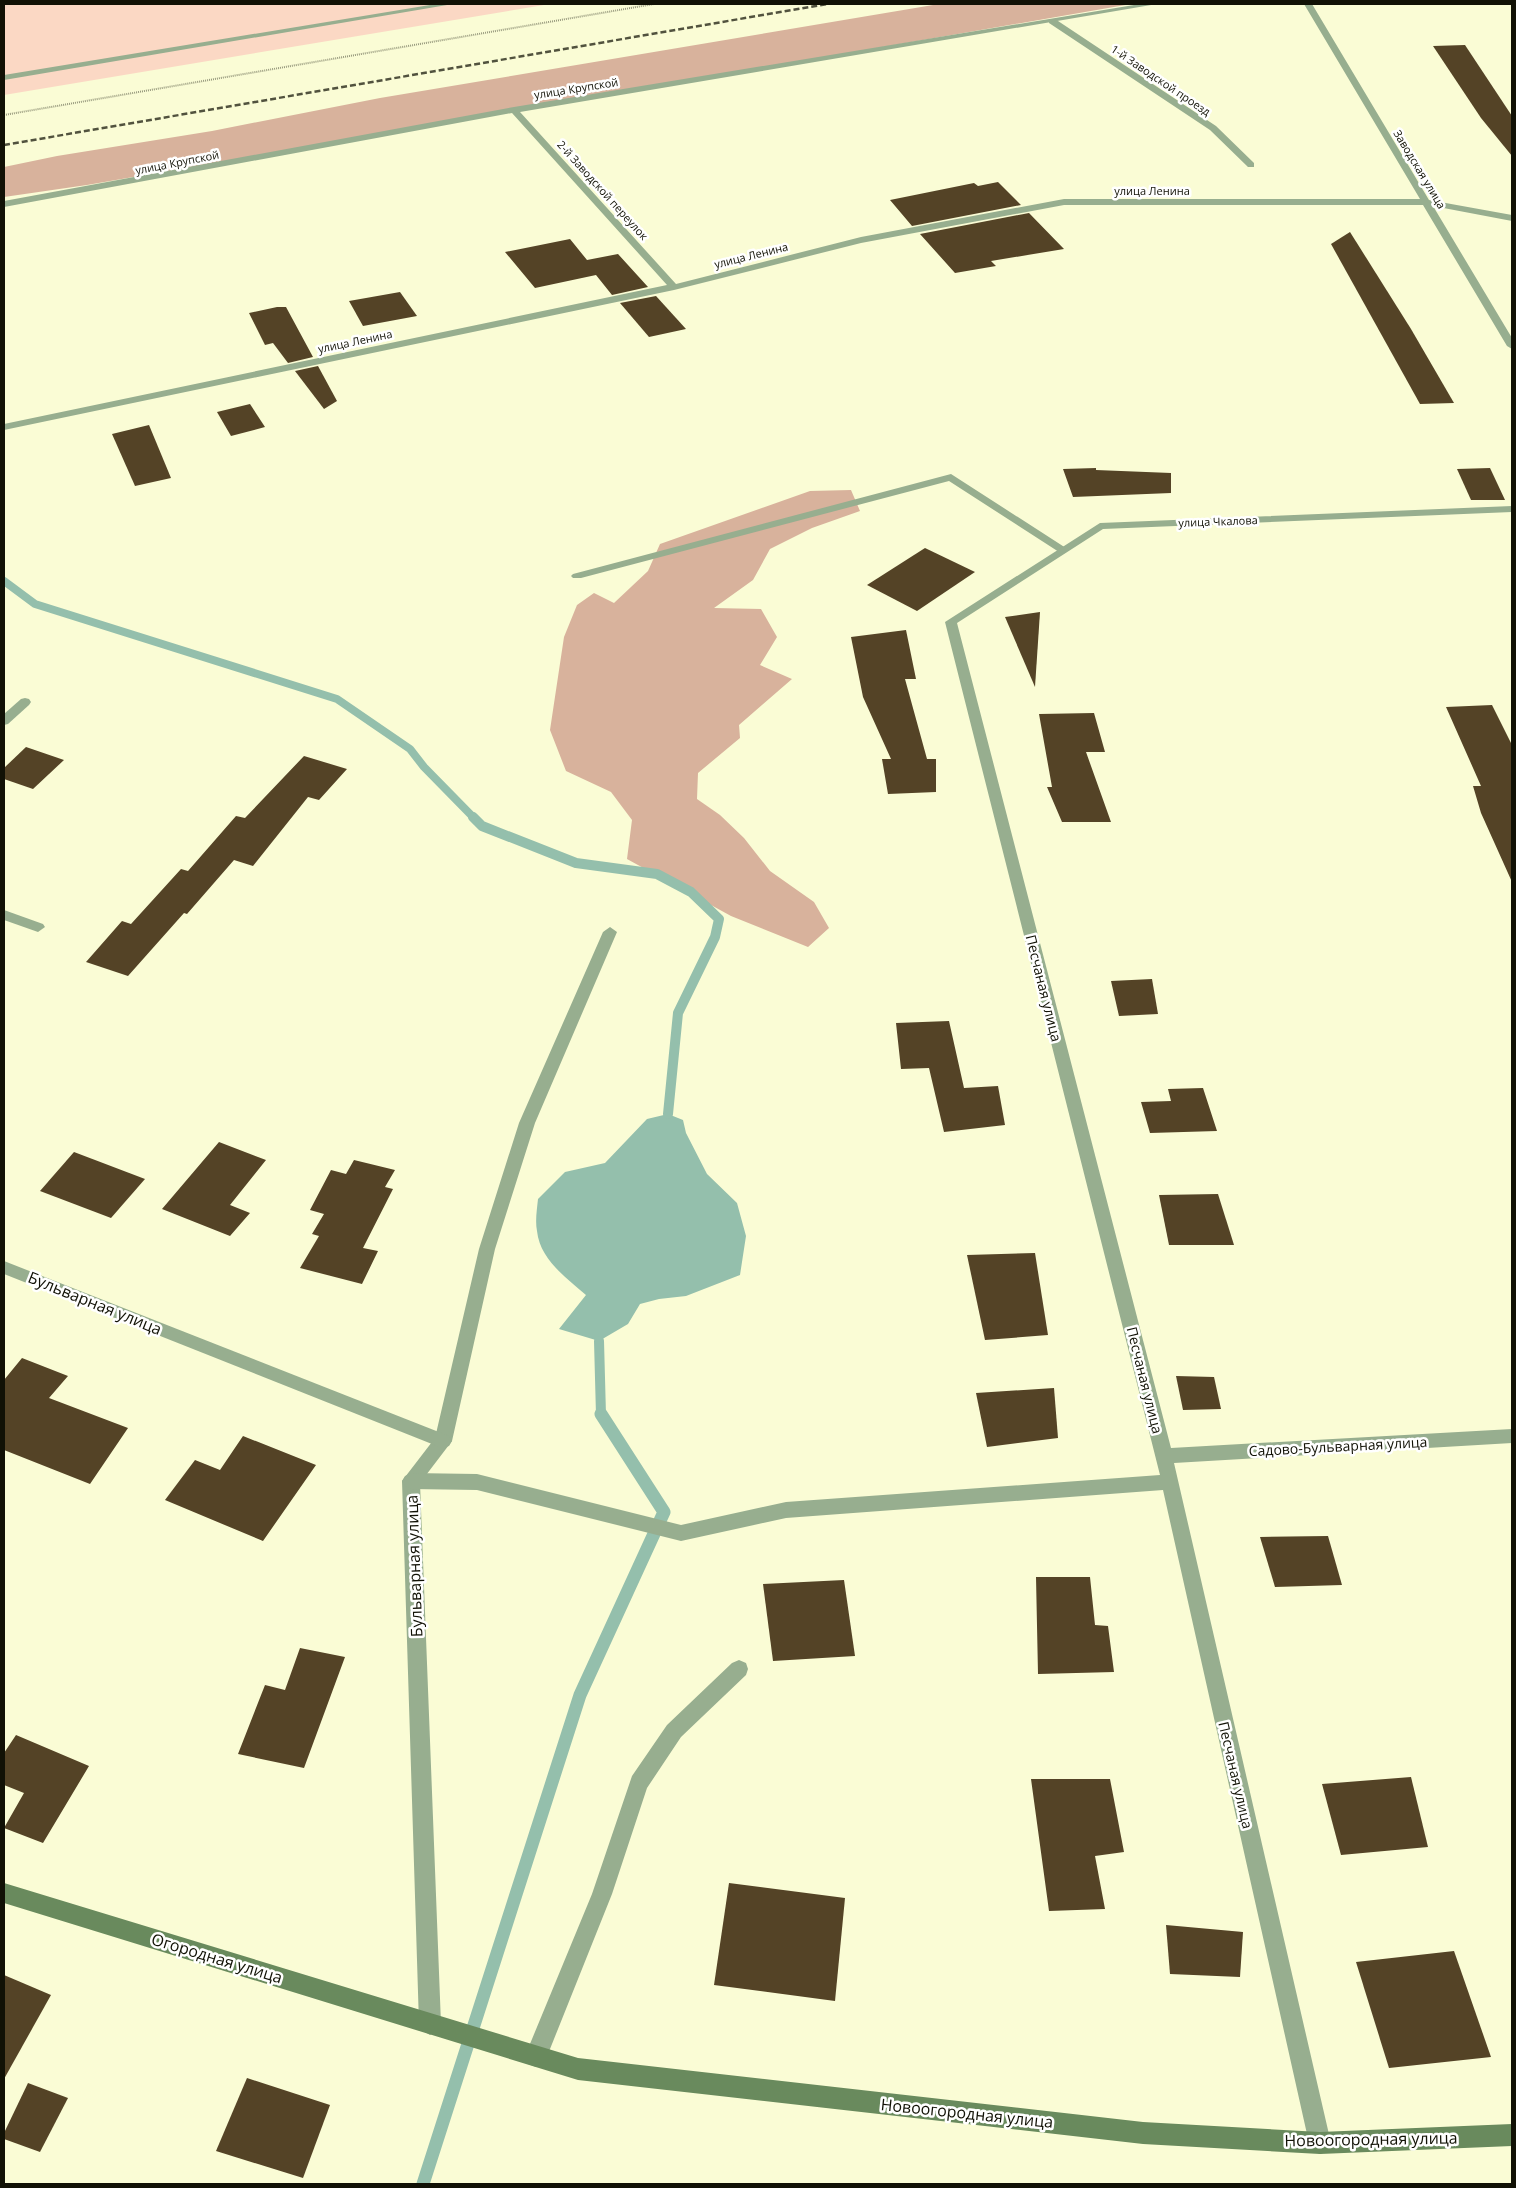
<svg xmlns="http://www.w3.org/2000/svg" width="1516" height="2188" font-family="'Open Sans',sans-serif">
<rect width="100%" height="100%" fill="#fafcd5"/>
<polygon fill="#fbd8c4" points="4,4 550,4 4,95"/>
<g fill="#d8b29c">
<polygon points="939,4 1131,4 87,185 4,197 4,167 57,156 212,131 380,98"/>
<polygon points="851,490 860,511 812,528 770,549 753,580 714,608 761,609 777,637 760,665 792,679 739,725 740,738 698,773 697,799 720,815 744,838 770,871 814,902 829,928 808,947 731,916 627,859 632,820 611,792 566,771 550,730 564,637 577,605 594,593 614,603 648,571 660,544 810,491"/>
</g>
<path fill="#94bfac" d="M668,1114l15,6 3,13 21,41 30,29 9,33 -6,39 -54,21 -27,3 -19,5 -12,20 -29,17 -40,-12 27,-34c-21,-18 -46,-36 -49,-64 -2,-10 0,-22 1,-32l27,-27 40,-9 42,-44z"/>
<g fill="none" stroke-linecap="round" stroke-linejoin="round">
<polyline stroke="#94bfac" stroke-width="8" points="4,581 35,604 337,699 410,749 424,767 474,818"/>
<g stroke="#94bfac" stroke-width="10">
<polyline points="473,817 482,826 576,863 657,874 691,892 719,919 715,937 678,1013 668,1114"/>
<polyline points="599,1341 601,1415"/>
</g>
<polyline stroke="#94bfac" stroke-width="13" points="423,2184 580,1695 664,1512 601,1414"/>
</g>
<g fill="#544326">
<polygon points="1465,45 1512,116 1512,156 1481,118 1433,46"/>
<polygon points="998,182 1021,205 912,226 890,200 974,183 978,186"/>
<polygon points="1029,213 1064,249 991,261 996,266 955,273 920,234"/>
<polygon points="1350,232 1411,329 1454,403 1420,404 1331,244"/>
<polygon points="570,239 587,260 618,254 648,287 612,295 596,275 535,288 505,252"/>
<polygon points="400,292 417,316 363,326 349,301"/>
<polygon points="656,296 686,329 649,337 620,303"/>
<polygon points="277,307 286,307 313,357 288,363 273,343 265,345 249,313"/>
<polygon points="318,366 337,401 324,409 295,371"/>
<polygon points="250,404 265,427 231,436 217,412"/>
<polygon points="149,425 171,478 135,486 112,434"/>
<polygon points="1096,468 1096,470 1171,473 1171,493 1073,497 1063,469"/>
<polygon points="1490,468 1505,500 1471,500 1457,469"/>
<polygon points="925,548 975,572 917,611 867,585"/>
<polygon points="1040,612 1035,687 1005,617"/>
<polygon points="906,630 916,679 905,679 927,759 936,759 936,792 888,794 882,759 891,759 863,697 851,637"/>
<polygon points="1492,705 1512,745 1512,882 1481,813 1473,786 1481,786 1446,707"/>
<polygon points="1094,713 1105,752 1086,752 1111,822 1062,822 1047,787 1052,787 1039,714"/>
<polygon points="26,747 64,760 33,789 4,779 4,768"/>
<polygon points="304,756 347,769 319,800 308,797 253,866 234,860 187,914 184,913 128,976 86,962 122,921 131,924 181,869 188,871 236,816 245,818"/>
<polygon points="1152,979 1158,1014 1119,1016 1111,981"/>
<polygon points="949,1021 964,1088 998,1086 1005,1125 944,1132 929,1068 901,1069 896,1023"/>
<polygon points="1203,1088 1217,1131 1150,1133 1141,1102 1171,1101 1168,1089"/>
<polygon points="219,1142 266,1160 230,1205 250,1213 230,1236 162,1209"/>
<polygon points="74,1152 145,1179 111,1218 40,1191"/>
<polygon points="354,1160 395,1170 385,1187 393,1189 363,1248 378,1251 362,1284 300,1268 319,1236 312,1234 324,1214 310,1210 331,1170 346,1174"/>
<polygon points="1218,1194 1234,1245 1169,1245 1159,1195"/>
<polygon points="1035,1253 1048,1335 985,1340 967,1255"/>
<polygon points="22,1358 68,1376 49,1398 128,1428 90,1484 4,1450 4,1380"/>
<polygon points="1176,1376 1214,1377 1221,1409 1183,1410"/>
<polygon points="1054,1388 1058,1438 987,1447 976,1393"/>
<polygon points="243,1436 316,1465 263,1541 165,1500 195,1460 220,1470"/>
<polygon points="1328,1536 1342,1585 1275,1587 1260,1537"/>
<polygon points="1036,1577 1090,1577 1095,1625 1108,1626 1114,1672 1038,1674"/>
<polygon points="844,1580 855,1656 773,1661 763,1584"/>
<polygon points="300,1648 345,1657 304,1768 238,1754 265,1685 285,1690"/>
<polygon points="16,1735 89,1766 43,1843 4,1828 24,1793 4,1785 4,1753"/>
<polygon points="1411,1777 1428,1847 1341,1855 1322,1784"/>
<polygon points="1031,1779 1110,1779 1124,1852 1095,1856 1105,1909 1049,1911"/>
<polygon points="729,1883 845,1898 835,2001 714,1985"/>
<polygon points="1166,1925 1243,1932 1240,1977 1170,1974"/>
<polygon points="1454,1951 1491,2057 1389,2068 1356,1962"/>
<polygon points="4,1975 51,1995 4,2079"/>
<polygon points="247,2078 330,2105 303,2178 216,2151"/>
<polygon points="28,2083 68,2098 40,2152 4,2139 4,2133"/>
</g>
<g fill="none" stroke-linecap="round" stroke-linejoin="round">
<polyline stroke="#989a7e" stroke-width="2" stroke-dasharray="1 1" stroke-linecap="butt" points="4,115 654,4"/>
<g fill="#97ae8f" fill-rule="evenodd">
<polygon points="436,4 453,4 4,80 4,75"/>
<polygon points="1049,19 1055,19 1216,126 1254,163 1254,167 1248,167 1210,130 1049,23"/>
<polygon points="951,474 1069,550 1063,553 1059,552 949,481 581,578 573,578 571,576 573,574"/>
<polygon points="4,910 43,924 45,927 38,932 4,920"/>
<polygon points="610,927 617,932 535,1123 495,1249 452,1441 420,1483 441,2024 437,2031 430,2035 423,2031 419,2024 402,1481 435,1438 479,1249 519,1123 603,932"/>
<polygon points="739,1660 746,1663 748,1669 746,1675 681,1737 647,1788 612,1894 544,2064 536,2067 528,2064 525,2056 592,1894 632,1776 667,1725 732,1663"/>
</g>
<g fill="#97ae8f" fill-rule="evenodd">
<polygon points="1140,4 1157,4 520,112 676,284 861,237 1064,199 1420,199 1304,4 1312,4 1429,200 1512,215 1512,221 1433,206 1512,338 1512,349 1507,346 1423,205 1064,205 861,243 674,290 4,430 4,424 667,285 512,113 4,207 4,201 514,107"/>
<polygon points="1512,506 1512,512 1103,529 957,623 1171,1448 1512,1429 1512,1443 1174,1463 1331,2143 1328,2151 1320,2154 1312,2151 1309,2143 1163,1490 786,1518 681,1541 477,1490 411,1489 405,1486 402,1481 405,1476 411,1473 477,1474 681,1525 786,1502 1160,1475 945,622 1100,523"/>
<polygon points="25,698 29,699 31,702 29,705 8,724 4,725 4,714 21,699"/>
<polygon points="4,1261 449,1436 452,1441 449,1446 443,1448 437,1446 4,1274"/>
</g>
<polygon fill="#698a5d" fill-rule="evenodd" points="4,1883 578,2058 1143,2122 1320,2132 1512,2124 1512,2146 1320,2154 1143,2144 578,2080 4,1903"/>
<polyline stroke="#51523e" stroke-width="2.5" stroke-dasharray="6 3" stroke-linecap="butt" points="4,145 827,4"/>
</g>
<g text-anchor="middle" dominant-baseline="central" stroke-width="5" stroke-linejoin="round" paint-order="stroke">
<g font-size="11" fill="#111105" stroke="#fff">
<text transform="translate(1161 80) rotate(34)">1-й Заводской проезд</text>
<text transform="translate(576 88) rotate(-9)">улица Крупской</text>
<text transform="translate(177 162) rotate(-11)">улица Крупской</text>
<text transform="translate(1420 169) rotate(59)">Заводская улица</text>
<text transform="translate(603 190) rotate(48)">2-й Заводской переулок</text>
<text x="1152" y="190">улица Ленина</text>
<text transform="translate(751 255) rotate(-14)">улица Ленина</text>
<text transform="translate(355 341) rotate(-12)">улица Ленина</text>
<text transform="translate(1218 521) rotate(-2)">улица Чкалова</text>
</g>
<g font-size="14" fill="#111105" stroke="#fff">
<text transform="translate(1044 988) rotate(76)">Песчаная улица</text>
<text transform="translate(1145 1380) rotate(76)">Песчаная улица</text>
<text transform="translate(1338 1446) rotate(-3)">Садово-Бульварная улица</text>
<text transform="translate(1236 1775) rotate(77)">Песчаная улица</text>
</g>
<g font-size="16" fill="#111105" stroke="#fff">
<text transform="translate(95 1303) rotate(22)">Бульварная улица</text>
<text transform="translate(414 1566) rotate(-92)">Бульварная улица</text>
<text transform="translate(217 1958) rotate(17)">Огородная улица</text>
<text transform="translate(967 2113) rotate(6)">Новоогородная улица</text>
<text transform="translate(1371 2139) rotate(-1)">Новоогородная улица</text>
</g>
</g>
<rect width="1516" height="2188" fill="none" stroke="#111105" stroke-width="10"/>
</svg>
